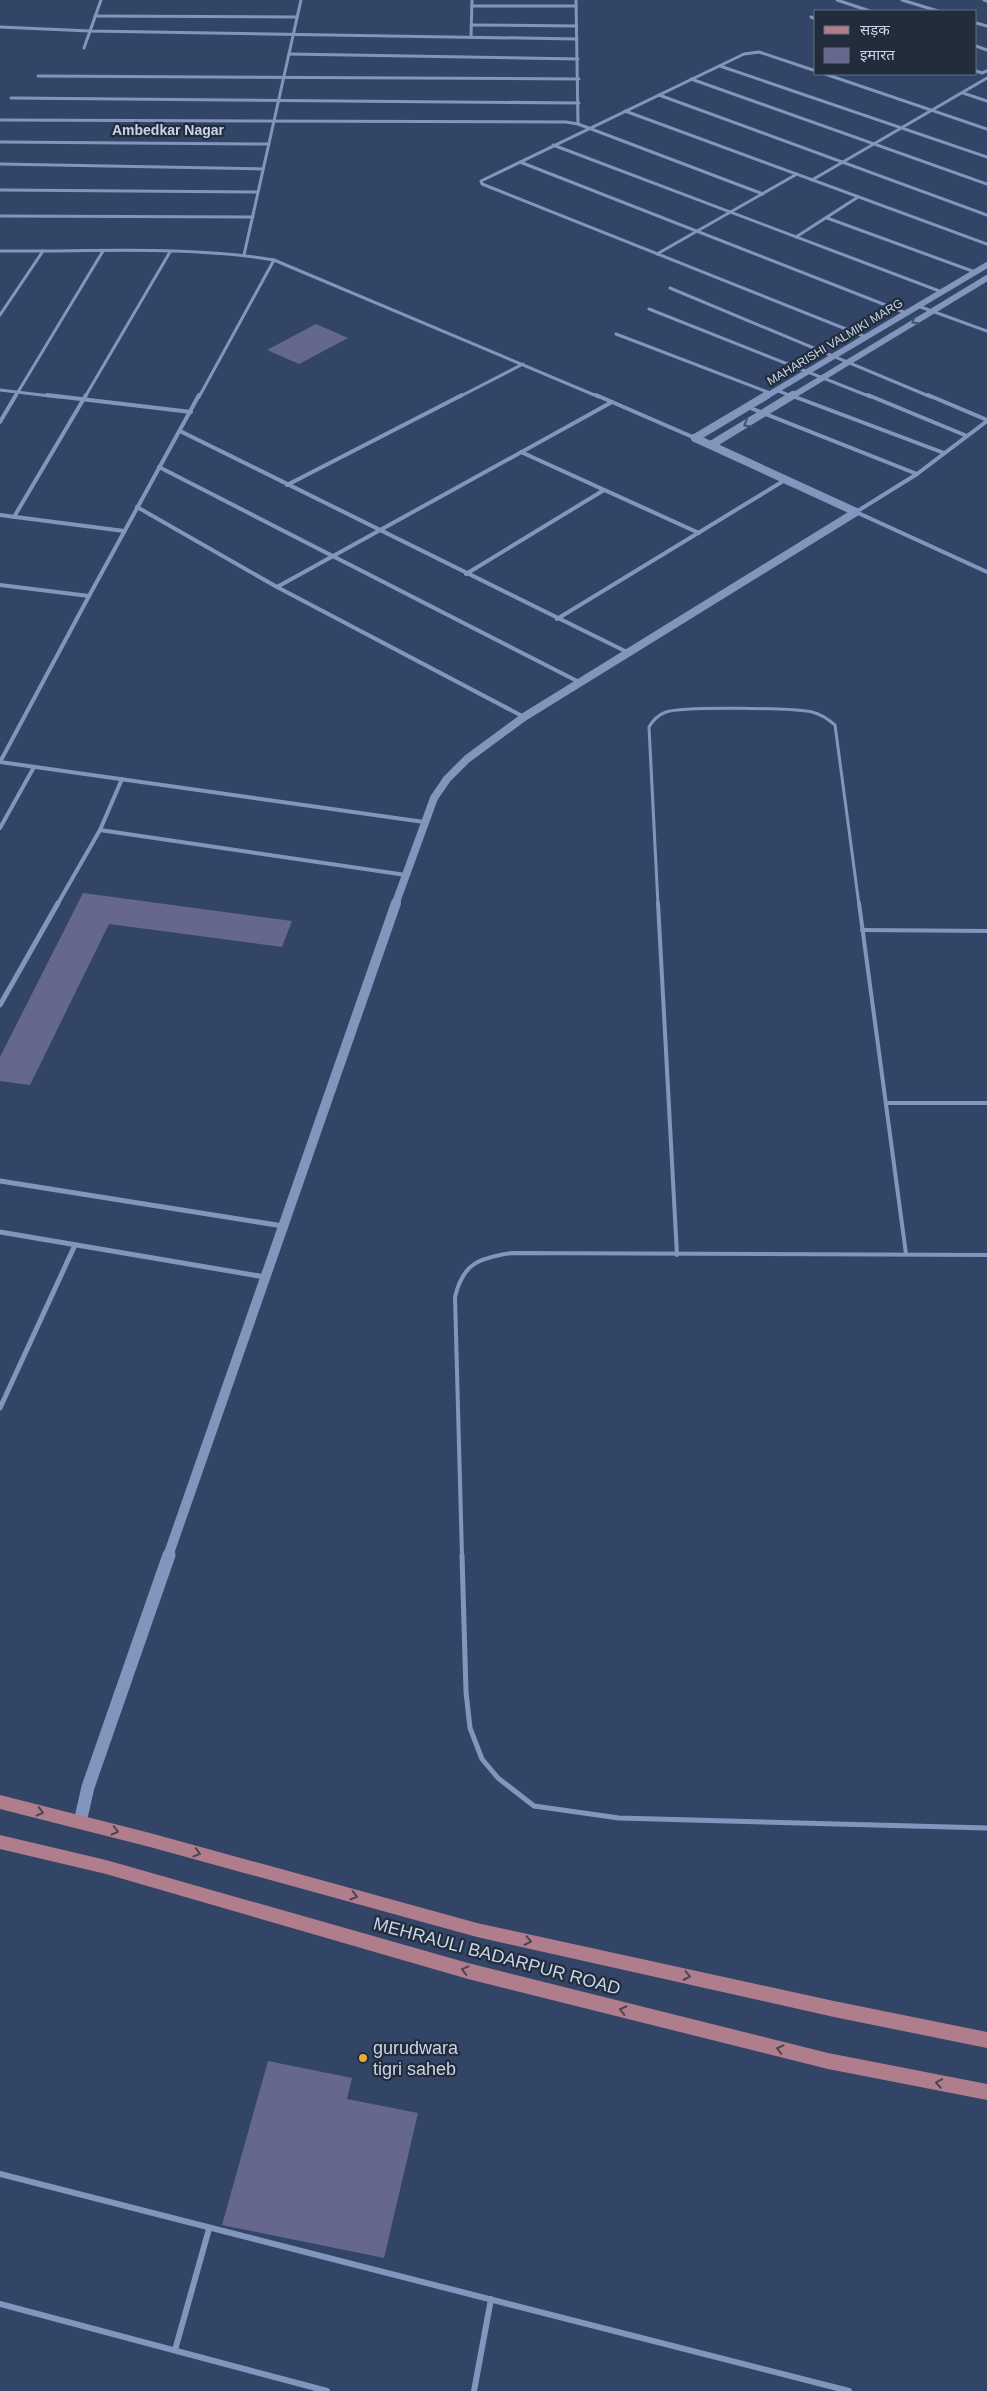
<svg xmlns="http://www.w3.org/2000/svg" width="987" height="2391" font-family="Helvetica,'Noto Sans Devanagari',sans-serif">
<rect width="100%" height="100%" fill="#334567"/>
<g fill="#65678e">
<polygon points="316,324 348,338 299,364 267,350"/>
<polygon points="83,893 292,921 282,947 109,924 30,1085 0,1081 0,1057"/>
<polygon points="268,2061 352,2078 347,2099 418,2113 384,2258 222,2225"/>
</g>
<g fill="none" stroke-linecap="round" stroke-linejoin="round">
<path stroke="#8296bd" stroke-width="3" d="M658,905l-9,-178c4,-7 9,-12 17,-15 18,-6 126,-4 146,0 9,2 16,7 23,13l24,180"/>
<g stroke="#8296bd" stroke-width="4">
<polyline points="658,903 677,1255"/>
<polyline points="859,903 906,1254"/>
<polyline points="862,930 987,931"/>
<polyline points="886,1103 987,1103"/>
<path d="M462,1556l-7,-259c8,-34 24,-39 57,-44l475,2"/>
</g>
<polyline stroke="#8296bd" stroke-width="5" points="462,1555 466,1692 470,1728 482,1759 498,1778 534,1806 619,1818 987,1828"/>
<g stroke="#8296bd" stroke-width="3">
<polyline points="576,0 578,124"/>
<polyline points="837,0 870,11"/>
<polyline points="902,0 938,11"/>
<polyline points="984,0 987,1"/>
<polyline points="472,6 576,6"/>
<polyline points="95,16 297,17"/>
<polyline points="811,17 816,19"/>
<polyline points="976,23 987,26"/>
<polyline points="471,25 577,26"/>
<polyline points="0,27 90,31 577,39"/>
<polyline points="471,37 472,0"/>
<polyline points="976,46 987,50"/>
<polyline points="84,48 101,0"/>
<polyline points="289,54 578,59"/>
<polyline points="720,66 987,157"/>
<polyline points="816,71 759,52 744,54 481,181 482,184 866,337"/>
<polyline points="976,71 982,73 987,71"/>
<polyline points="825,74 987,129"/>
<polyline points="38,76 579,79"/>
<polyline points="691,79 987,184"/>
<polyline points="963,93 987,101"/>
<polyline points="659,95 987,215"/>
<polyline points="11,98 579,103"/>
<polyline points="625,111 987,244"/>
<polyline points="0,120 566,122 578,124 763,194"/>
<polyline points="0,142 269,144"/>
<polyline points="553,145 942,292"/>
<polyline points="520,162 906,313"/>
<polyline points="0,164 263,169"/>
<polyline points="812,180 987,78"/>
<polyline points="0,190 258,192"/>
<polyline points="0,216 253,217"/>
<polyline points="827,218 975,272"/>
<polyline points="796,237 858,197"/>
<path d="M0,251c90,1 186,-6 274,9l325,137"/>
<polyline points="657,254 797,174"/>
<polyline points="244,255 301,0"/>
<polyline points="670,288 931,397"/>
<polyline points="918,306 987,331"/>
<polyline points="649,309 871,397"/>
<polyline points="0,315 43,251"/>
<polyline points="616,334 770,393"/>
<polyline points="0,390 58,397"/>
<polyline points="776,390 794,397"/>
<polyline points="15,397 103,251"/>
<polyline points="85,397 170,252"/>
<polyline points="199,397 274,260"/>
<polyline points="459,397 523,364"/>
</g>
<g stroke="#8296bd" stroke-width="4">
<polyline points="47,395 191,412"/>
<polyline points="596,395 695,438"/>
<polyline points="790,395 944,453"/>
<polyline points="868,395 967,436"/>
<polyline points="928,395 987,420"/>
<polyline points="748,407 917,474"/>
<polyline points="0,422 16,395"/>
<polyline points="180,431 629,653"/>
<polyline points="521,452 699,533"/>
<polyline points="159,467 579,682"/>
<polyline points="287,485 462,395"/>
<polyline points="137,507 277,587 524,717"/>
<polyline points="856,512 917,474 987,421"/>
<polyline points="856,512 987,572"/>
<polyline points="0,515 124,531"/>
<polyline points="14,517 86,395"/>
<polyline points="466,574 604,490"/>
<polyline points="0,585 89,596 0,762"/>
<polyline points="277,587 612,402"/>
<polyline points="89,596 199,395"/>
<polyline points="557,619 785,480"/>
<polyline points="0,762 424,822"/>
<polyline points="0,828 34,767"/>
<polyline points="100,830 406,875"/>
<polyline points="57,905 100,830 122,779"/>
</g>
<g stroke="#8296bd" stroke-width="5">
<polyline points="0,1005 58,903"/>
<polyline points="0,1181 283,1226"/>
<polyline points="0,1232 265,1277"/>
<polyline points="0,1408 75,1245"/>
</g>
<g stroke="#8296bd" stroke-width="6">
<polyline points="0,2174 849,2391"/>
<polyline points="0,2304 327,2391"/>
<polyline points="175,2350 209,2229"/>
<polyline points="474,2391 491,2299"/>
</g>
<g stroke="#8296bd" stroke-width="6">
<polyline points="765,397 987,265"/>
<polyline points="791,397 987,278"/>
</g>
<g stroke="#8296bd" stroke-width="8">
<polyline points="695,438 767,395"/>
<polyline points="711,445 793,395"/>
<polyline points="395,905 434,798 447,779 467,759 524,717 856,512 695,438"/>
</g>
<polyline stroke="#8296bd" stroke-width="10" points="168,1556 396,903"/>
<polyline stroke="#8296bd" stroke-width="13" points="80,1822 88,1787 169,1555"/>
<g fill="#b07d8c" fill-rule="evenodd">
<polygon points="0,1795 150,1833 477,1923 834,2001 987,2032 987,2048 834,2017 477,1937 150,1847 0,1809"/>
<polygon points="0,1835 106,1860 468,1963 828,2053 987,2084 987,2100 828,2069 468,1979 106,1874 0,1849"/>
</g>
</g>
<defs><path id="oneway-chevron" d="M-2-3.5L2.5 0L-2 3.5" fill="none" stroke-width="1.6" stroke-linecap="round" stroke-linejoin="round" transform="scale(1.25)"/></defs>
<g stroke="#445168">
<use href="#oneway-chevron" transform="translate(915 321) rotate(149)"/>
<use href="#oneway-chevron" transform="translate(747 424) rotate(149)"/>
</g>
<g stroke="#4d4453">
<use href="#oneway-chevron" transform="translate(40 1812) rotate(14)"/>
<use href="#oneway-chevron" transform="translate(115 1831) rotate(14)"/>
<use href="#oneway-chevron" transform="translate(197 1853) rotate(16)"/>
<use href="#oneway-chevron" transform="translate(354 1896) rotate(16)"/>
<use href="#oneway-chevron" transform="translate(528 1941) rotate(12)"/>
<use href="#oneway-chevron" transform="translate(465 1970) rotate(-165)"/>
<use href="#oneway-chevron" transform="translate(687 1976) rotate(12)"/>
<use href="#oneway-chevron" transform="translate(623 2010) rotate(-166)"/>
<use href="#oneway-chevron" transform="translate(780 2049) rotate(-166)"/>
<use href="#oneway-chevron" transform="translate(939 2083) rotate(-169)"/>
</g>
<circle fill="#e4ad35" stroke="#232c3b" stroke-width="2" cx="363" cy="2058" r="5"/>
<g text-anchor="middle" dominant-baseline="central" stroke-width="4.5" stroke-linejoin="round" paint-order="stroke">
<g font-size="12" fill="#c9d4e9" stroke="#232c3b">
<text transform="translate(835 342) rotate(-31)">MAHARISHI VALMIKI MARG</text>
</g>
<g font-size="14" font-weight="bold" fill="#c9d4e9" stroke="#232c3b">
<text x="168" y="130">Ambedkar Nagar</text>
</g>
<g font-size="18" fill="#c9d4e9" stroke="#232c3b">
<text transform="translate(497 1956) rotate(15)">MEHRAULI BADARPUR ROAD</text>
</g>
<g font-size="18" fill="#c9d4e9" stroke="#232c3b" text-anchor="start">
<text x="373" y="2048">gurudwara<tspan x="373" dy="21">tigri saheb</tspan></text>
</g>
</g>
<rect x="814" y="10" width="162" height="65" fill="#232c3b" stroke="#656f81"/>
<rect x="824" y="26" width="25" height="8" fill="#b07d8c" stroke="#656f81"/>
<text x="860" y="35" font-size="15" fill="#c9d4e9">सड़क</text>
<rect x="824" y="48" width="25" height="15" fill="#65678e" stroke="#656f81"/>
<text x="860" y="60" font-size="15" fill="#c9d4e9">इमारत</text>
</svg>
